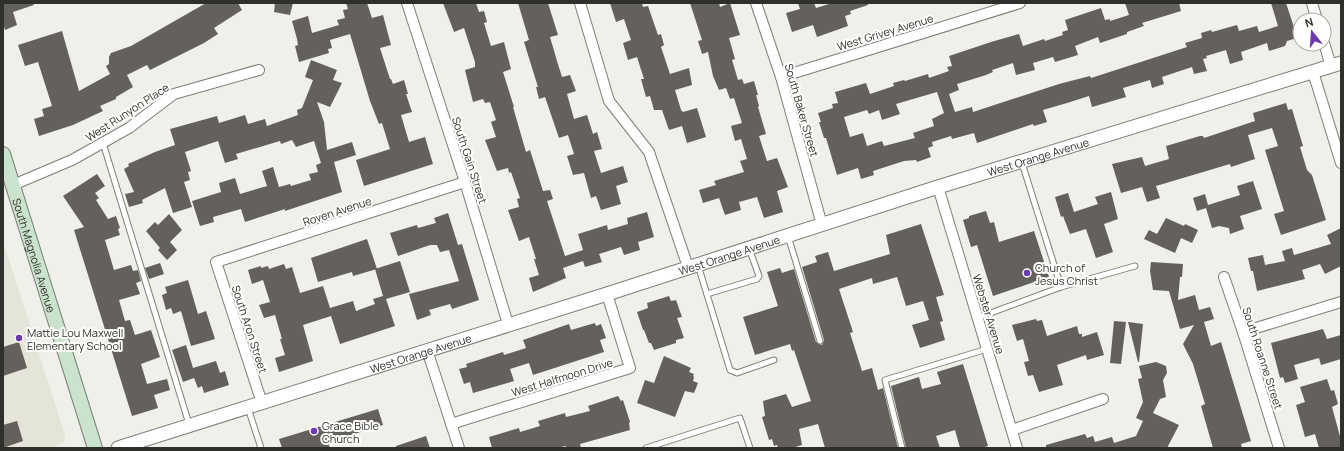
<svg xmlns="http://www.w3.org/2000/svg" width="1344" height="451" font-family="Manrope,sans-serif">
<rect width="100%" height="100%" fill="#eff0e9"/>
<polygon fill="#e4e5d8" points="3,241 65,435 64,442 52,448 3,448"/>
<g fill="#64615c" fill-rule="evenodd">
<polygon points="3,3 33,3 34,5 13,12 17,25 5,30 3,24"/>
<polygon points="206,3 238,3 242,10 214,28 218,34 204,43 150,70 147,65 127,75 133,87 116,97 116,99 100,106 103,111 73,125 39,136 34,119 44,116 42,109 52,106 38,62 25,66 18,45 62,31 79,91 110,74 106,66 109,64 109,57 111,53 131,46"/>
<polygon points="275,3 293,3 290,15 274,12"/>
<polygon points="346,3 367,3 372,18 383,15 391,45 380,48 390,79 391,79 393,84 404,80 408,94 406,94 412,112 401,115 409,142 425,137 433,164 364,186 356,160 390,149 382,123 379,124 370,101 350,34 330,40 332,48 328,49 329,53 299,62 295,46 298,45 297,39 292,21 308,16 312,33 339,25 337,20 345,18 343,10 348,9"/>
<polygon points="443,3 476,3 479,12 484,11 487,22 484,23 491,46 504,42 511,69 503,72 514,107 513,107 526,152 530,150 543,191 550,190 553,199 547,201 565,256 583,250 578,234 607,225 608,230 628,224 627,218 647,212 654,237 638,242 640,250 624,255 621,247 599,254 602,262 585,267 583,261 563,268 566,278 533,292 529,278 539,275 534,259 536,259 529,237 519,241 508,210 519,207 517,199 520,198 511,172 509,173 508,168 497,171 485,140 496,137 491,122 496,120 490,102 485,103 483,99 473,102 465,70 475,67 475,62 464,28 454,32"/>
<polygon points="518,3 548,3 558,35 550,37 557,61 562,77 570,75 576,91 567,94 574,119 587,115 593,134 597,132 602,149 594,151 601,173 623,166 628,182 616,186 621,204 601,210 596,196 591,198 584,173 573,175 567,156 574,154 568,135 559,138 545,97 539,99 536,87 538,87 524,42 529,40"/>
<polygon points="610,3 642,3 643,7 648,6 658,35 661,34 664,45 661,47 670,74 689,68 692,85 675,90 681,110 683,112 697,108 706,137 687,143 682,126 669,130 662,110 654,110 650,96 646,97 641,79 644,79 637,57 628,60 623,43 631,40 624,19 616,22"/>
<polygon points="690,3 719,3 720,7 730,3 740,35 729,38 735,59 732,60 738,80 742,79 744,84 754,81 758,95 756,95 759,106 758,107 766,134 759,136 767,161 777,158 788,187 777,191 783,212 764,218 757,197 739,202 741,210 725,215 719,198 703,203 699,190 716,185 714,181 744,172 740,161 747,159 741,139 735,141 731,126 742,123 734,98 730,99 726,88 719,90 713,76 708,52 702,54 698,41 702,40"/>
<polygon points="798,3 814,3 816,8 832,3 868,3 868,5 850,11 851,14 845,16 848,26 817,37 813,25 792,32 786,13 800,9"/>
<path d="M1125,3h54l2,8 -39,12 2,3 -17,6v2l-27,9 -2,-6 -23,9 3,9 -23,7 -2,-5 -20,6 2,7 -19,5 -3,-12 -21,7 1,2 -7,3 -29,9 2,6 -10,4 6,18 17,-5 1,5 86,-28 31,-8 1,2 59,-19 37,-12 -2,-4 17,-5 -1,-5 10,-3 1,2 25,-7 2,6 18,-5 2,6 19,-6 -7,-23h15l8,24 3,-1 3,11 -13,4 -2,5 -16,5 -2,-8 -26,9 2,8 -13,4 -4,-14 -20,6 1,2 -4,1 4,12 -13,3 -2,-7 -30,10 2,7 -12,4 -2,-8 -27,8 3,9 -34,10 -3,-11 -22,7 -24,7 4,12 -13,4 -1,-2 -56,19 -3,-10 -22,6 -1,-3 -19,6 1,4 -5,2 3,9 -14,5 -1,-2 -12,1 -31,10 1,4 -13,4 -3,-11 -21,7 -11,-37h-2l-5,-16h2l-3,-9 15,-5 -1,-4 6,-1 -3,-11 31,-9 4,11 24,-8 -1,-3 11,-3 1,1 23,-7 1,4 20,-7 -2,-4 5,-1 -3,-10 42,-14 28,-8 4,12 21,-7 1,2 18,-6 -1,-3 6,-2 -3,-10 36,-12 4,12 5,-1v2l19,-6zM937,92l7,21 -12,6 2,7 -21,7 2,5 -31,8 -2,-5 -15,5 -4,-13 -13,4 -6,-20 23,-7 2,4 10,-4 3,10 18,-6 -4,-10z"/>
<polygon points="311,60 337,70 333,80 342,83 330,107 317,102 324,122 327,150 352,142 356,155 334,162 342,192 285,211 285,209 245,222 241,209 213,217 214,222 200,226 192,201 221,192 219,183 235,178 240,194 267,186 262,171 273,167 279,187 290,184 291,186 311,180 309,174 318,172 316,165 321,163 314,141 296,147 292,140 281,144 280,141 236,154 238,159 225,163 218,141 185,152 191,171 188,172 190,180 184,182 192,207 173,213 165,188 142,200 143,203 129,207 125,194 134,192 124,169 129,166 128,164 155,152 175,145 170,129 217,116 219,123 245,115 248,124 265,119 267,126 298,115 297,110 302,108 313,80 305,77"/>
<polygon points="1286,103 1288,110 1292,109 1303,146 1300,147 1307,170 1312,175 1326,220 1281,235 1274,214 1284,211 1265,150 1278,146 1272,128 1248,135 1255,159 1231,167 1230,164 1156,186 1160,198 1147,202 1142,187 1121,193 1112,164 1142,157 1145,166 1169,159 1166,146 1200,136 1203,136 1204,138 1255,121 1253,113"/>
<polygon points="97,174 105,186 95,193 99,198 96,200 108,219 116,216 120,228 118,229 120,235 105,240 114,270 131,265 133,271 138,270 141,281 136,283 140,294 119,300 125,321 130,320 135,335 151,330 160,357 141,364 147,384 167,379 170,390 154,395 158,408 132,416 74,230 84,227 63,196"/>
<polygon points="1253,181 1262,209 1240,216 1244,229 1230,234 1229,228 1219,226 1212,228 1206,208 1197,211 1193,198 1205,194 1208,205 1240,195 1237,186"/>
<polygon points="1111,192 1118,219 1104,224 1113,252 1096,258 1086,229 1070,234 1063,216 1061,217 1055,197 1068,193 1074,212 1098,204 1095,197"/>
<polygon points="986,211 990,223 994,222 999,242 1034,231 1049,277 993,296 977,245 971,247 963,220 969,218 969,216"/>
<polygon points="448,213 458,245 462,244 479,300 452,309 450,304 429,310 431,315 417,320 409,294 459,281 449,250 440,252 437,245 430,245 398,256 390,233 417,225 418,228 436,223 434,218"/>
<polygon points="169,214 182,230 170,242 177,250 167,260 158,250 160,248 146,231 155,222 158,225"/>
<polygon points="1166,218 1184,226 1185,224 1198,230 1192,243 1181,238 1175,253 1144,239 1149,230 1157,234"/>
<polygon points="921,224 944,295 936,297 943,321 940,322 945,340 920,348 912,325 929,320 923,301 906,306 897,277 873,284 872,278 839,289 853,332 850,333 862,371 872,368 878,390 883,388 898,448 825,448 818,424 799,429 802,445 792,448 778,448 777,445 774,446 772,439 769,440 762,417 765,416 763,401 786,394 792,407 811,401 794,350 792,351 790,344 755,355 743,317 778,306 767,272 780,268 782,273 794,269 816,342 822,345 824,340 802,267 817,262 815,256 828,252 834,271 890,254 886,235"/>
<polygon points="1341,228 1341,266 1325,274 1320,264 1302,270 1305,279 1257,291 1253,271 1251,271 1248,258 1263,255 1265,265 1285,261 1282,251 1292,248 1294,255 1331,244 1327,235"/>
<polygon points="367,239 377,269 353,276 352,272 318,282 311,258"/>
<polygon points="400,261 410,292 386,299 395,326 340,344 331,316 303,325 313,361 279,372 275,358 285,355 280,339 282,339 275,315 264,318 259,305 270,302 263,280 252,284 248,270 261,266 261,268 268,266 269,269 284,264 286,269 292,267 300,293 323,286 330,308 353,301 356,311 375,304 373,299 383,296 375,269"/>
<polygon points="1151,262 1183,264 1182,277 1180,277 1178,300 1195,295 1199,310 1210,307 1214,319 1204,322 1211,346 1221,342 1251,441 1241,444 1242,448 1213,448 1201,406 1205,404 1193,364 1183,344 1194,325 1180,329 1169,291 1153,290 1150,271"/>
<polygon points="160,263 164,274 149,279 145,268"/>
<polygon points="188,280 198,314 206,311 215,339 191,346 181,311 173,314 171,308 166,310 162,295 167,293 165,287"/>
<polygon points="669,296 671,301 676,300 682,317 677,318 684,338 676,340 676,343 654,350 651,343 649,343 644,330 643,330 637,312 648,308 647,303"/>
<polygon points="1036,319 1037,321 1042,320 1047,336 1077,326 1079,334 1082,334 1082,337 1097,332 1104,355 1087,360 1086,355 1057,365 1063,385 1039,392 1033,375 1028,376 1024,362 1029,361 1023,339 1017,341 1012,325"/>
<polygon points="1114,321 1126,322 1121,364 1110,363"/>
<polygon points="1128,322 1143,324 1139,362 1138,362"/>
<polygon points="595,323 596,326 601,324 606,338 600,340 604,352 533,375 529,363 510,369 514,381 473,393 470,382 464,384 459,369 467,367 466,364 503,352 504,355 526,348 523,340 569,324 571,330"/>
<polygon points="1323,329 1327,339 1341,335 1341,359 1321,365 1319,358 1294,365 1298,379 1285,383 1283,377 1280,378 1271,343"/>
<polygon points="19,342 27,368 3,376 3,347"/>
<polygon points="186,345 193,368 216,361 220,373 225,371 229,385 204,393 202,386 198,388 194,378 183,382 172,350"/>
<polygon points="664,356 691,368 689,372 694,374 693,376 694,377 693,381 698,383 694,393 685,391 675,417 637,403 645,380 654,383"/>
<polygon points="1156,362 1166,366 1167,373 1163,380 1166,397 1160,399 1153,413 1179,425 1167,448 1046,448 1046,445 1085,434 1087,438 1093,436 1095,442 1112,437 1114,443 1136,436 1143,421 1136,418 1143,402 1138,379 1142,378 1139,366"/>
<polygon points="963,364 988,446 982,448 960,448 955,430 936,436 940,448 906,448 891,386 919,377 922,389 941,384 937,372"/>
<polygon points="1327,379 1331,391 1334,390 1338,404 1332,407 1341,440 1341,448 1319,448 1315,434 1305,437 1296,405 1305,402 1300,387"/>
<polygon points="618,396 621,401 623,400 630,422 629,423 630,430 580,444 581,448 566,448 566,446 557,448 492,448 489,437 519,428 520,432 540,426 538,421 565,413 566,417 590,411 588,406"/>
<polygon points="378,409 383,425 328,442 330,448 282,448 279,439"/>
<polygon points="17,421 23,441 3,448 3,425"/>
<polygon points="426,436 430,448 396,448 396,446"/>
</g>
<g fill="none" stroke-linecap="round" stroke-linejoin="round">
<defs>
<g id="service">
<polyline points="103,143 189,424"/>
<polyline points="1022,163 1061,287"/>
<polyline points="788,236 820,341"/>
<polyline points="698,265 730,370 737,373 774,360"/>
<polyline points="707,294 757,279 759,276 749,248"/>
<polyline points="977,318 1061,287 1135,266"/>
<polyline points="248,408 261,448"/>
<polyline points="646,448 740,418 750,448"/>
<polyline points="902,448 885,380 987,349"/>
</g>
<g id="minor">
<polyline points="407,3 465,182 508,324"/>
<polyline points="580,3 609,101 649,152 688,267"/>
<polyline points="756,3 781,77 822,225"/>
<polyline points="1312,3 1317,20"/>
<polyline points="1324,43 1331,66"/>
<polyline points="1313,72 1341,163"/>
<polyline points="781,77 1020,3"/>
<polyline points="13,185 72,160 129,128 174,94 259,70"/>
<polyline points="938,187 1017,448"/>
<polyline points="1224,277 1243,332 1279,448"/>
<polyline points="1243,332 1341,302"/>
<polyline points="427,350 459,448"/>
<polyline points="262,403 216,262 465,182"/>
<polyline points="451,424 630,368 607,294"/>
<polyline points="1012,430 1103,399"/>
</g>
<g id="tertiary">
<path id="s1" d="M118,448l489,-154 331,-107 403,-124"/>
</g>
<g id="secondary">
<path id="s2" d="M3,154l92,294"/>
</g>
</defs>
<use href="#service" stroke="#7d7e78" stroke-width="7"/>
<use href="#minor" stroke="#7d7e78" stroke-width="12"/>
<use href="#tertiary" stroke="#7d7e78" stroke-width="15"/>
<use href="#secondary" stroke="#7d7e78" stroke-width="16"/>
<use href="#service" stroke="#fff" stroke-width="5"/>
<use href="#minor" stroke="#fff" stroke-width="10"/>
<use href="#tertiary" stroke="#fff" stroke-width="13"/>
<use href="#secondary" stroke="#c9e3cc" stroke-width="14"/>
</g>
<g fill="#6d38af" stroke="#fffffe" stroke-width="1.5">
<circle cx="1027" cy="273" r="4"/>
<circle cx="19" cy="338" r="4"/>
<circle cx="314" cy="431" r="4"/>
</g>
<g text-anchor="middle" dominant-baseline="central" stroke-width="4" stroke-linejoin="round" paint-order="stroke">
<g font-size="11" fill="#2f2f2c" stroke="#fffffe">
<text transform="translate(885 32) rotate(-17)">West Grivey Avenue</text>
<text transform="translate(802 110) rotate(74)">South Baker Street</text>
<text transform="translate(127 112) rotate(-33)">West Runyon Place</text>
<text stroke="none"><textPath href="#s1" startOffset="965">West Orange Avenue</textPath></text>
<text transform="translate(470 160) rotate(72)">South Gain Street</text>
<text transform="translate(337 211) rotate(-18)">Roven Avenue</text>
<text stroke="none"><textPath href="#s1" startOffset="641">West Orange Avenue</textPath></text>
<text stroke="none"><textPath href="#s2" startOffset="106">South Magnolia Avenue</textPath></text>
<text transform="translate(989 314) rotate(73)">Webster Avenue</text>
<text transform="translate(250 329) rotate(72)">South Aron Street</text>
<text stroke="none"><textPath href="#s1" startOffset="317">West Orange Avenue</textPath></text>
<text transform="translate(1263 358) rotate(72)">South Roanne Street</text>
<text transform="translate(562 377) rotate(-17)">West Halfmoon Drive</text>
</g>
<g font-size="11" fill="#2f2f2c" stroke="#fffffe" text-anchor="start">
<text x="1035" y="267">Church of<tspan x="1035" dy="13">Jesus Christ</tspan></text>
<text x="27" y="332">Mattie Lou Maxwell<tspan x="27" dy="13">Elementary School</tspan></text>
<text x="322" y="425">Grace Bible<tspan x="322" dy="13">Church</tspan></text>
</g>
</g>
<rect width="1344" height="451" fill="none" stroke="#2f2f2c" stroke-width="8"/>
<g transform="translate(1312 32) rotate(343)"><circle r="19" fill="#fffffe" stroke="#acacaa"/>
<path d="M0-3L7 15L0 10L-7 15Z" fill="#6d38af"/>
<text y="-6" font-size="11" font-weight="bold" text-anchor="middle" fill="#2f2f2c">N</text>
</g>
</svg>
